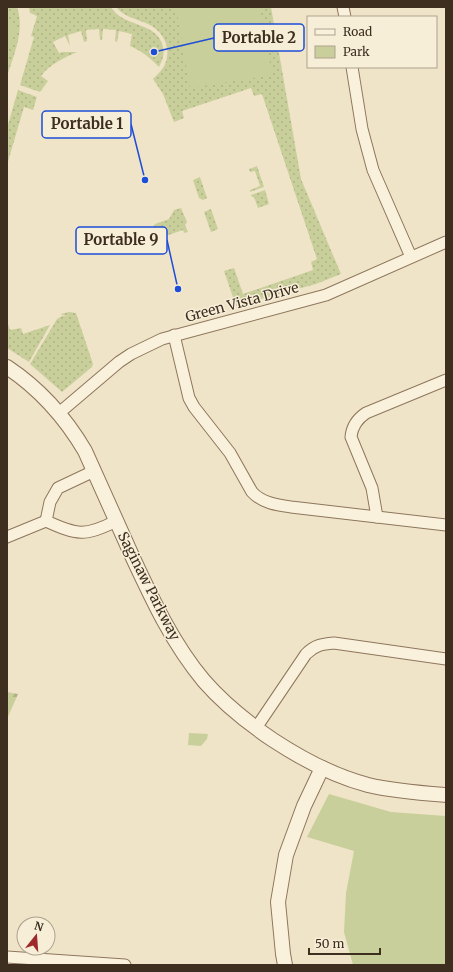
<svg xmlns="http://www.w3.org/2000/svg" width="453" height="972" font-family="Merriweather,serif">
<defs>
<pattern id="grass-dots" width="8" height="8" patternUnits="userSpaceOnUse"><rect width="8" height="8" fill="#c9cf9b"/><path d="M2 2h.1M6 6h.1" fill="none" stroke="#aeb285" stroke-width="1.8" stroke-linecap="round"/></pattern>
<pattern id="forest-firs" width="22" height="20" patternUnits="userSpaceOnUse"><rect width="22" height="20" fill="#c9cf9b"/><path d="M5 1l3.5 6h-7zM16 11l3.5 6h-7z" fill="#aeb285"/></pattern>
</defs>
<rect width="100%" height="100%" fill="#f0e4c8"/>
<g fill="url(#grass-dots)">
<path d="M7,7h10c8,24 -3,47 -10,70z"/>
<path d="M29,7h82c12,21 47,14 52,40 2,7 -1,14 -4,20 -9,-9 -17,-16 -29,-21l2,-12 -13,-3 -2,11 -2,-1 1,-11 -13,-1 -1,11h-2l-1,-11 -13,1 1,11 -3,1 -3,-11 -13,4 2,11 -5,-10 -12,6 6,11 4,-1h14c-13,6 -27,12 -36,24l7,5 -8,11 -20,-7 14,-48 -3,-1 6,-20 -7,-3z"/>
<path d="M116,7h155l30,172 40,95 -25,10 -80,22 -12,-35 10,-3 9,26 70,-24 -2,-8 6,-3 -55,-165 -8,2 -3,-8 -69,23 2,7 -10,4 -11,-28 -10,-15c3,-3 7,-7 10,-11 10,-17 2,-36 -15,-44 -11,-5 -24,-7 -32,-17z"/>
<polygon points="18,90 37,97 33,110 24,107 7,165 7,128"/>
<polygon points="257,166 264,187 250,192 250,190 260,186 255,171 250,172 249,169"/>
<polygon points="200,177 207,198 203,200 199,198 193,180"/>
<polygon points="265,190 269,204 258,208 254,197 252,197 251,195"/>
<polygon points="181,208 187,222 185,225 188,232 184,233 183,230 154,240 151,232 155,224 169,219 174,210"/>
<polygon points="211,209 218,229 211,232 204,212"/>
<polygon points="69,312 76,313 93,364 92,367 62,392 30,364 57,319 62,316 69,316 62,315 61,314"/>
<polygon points="7,321 10,330 21,328 23,334 50,325 29,362 7,348"/>
</g>
<polygon fill="url(#forest-firs)" points="7,692 18,694 7,719"/>
<g fill="#c9cf9b">
<polygon points="176,7 260,7 272,75 190,88"/>
<polygon points="7,24 16,27 7,55"/>
<polygon points="189,733 208,734 207,739 201,746 188,745"/>
<polygon points="329,794 391,812 446,816 446,965 353,965 344,932 346,893 354,851 307,837"/>
</g>
<g fill="none" stroke-linecap="round" stroke-linejoin="round">
<defs>
<g id="minor">
<polyline points="343,7 345,17"/>
<polyline points="352,67 362,129 373,170 411,257"/>
<path d="M174,335l15,63 5,9 36,46 22,39c10,11 25,13 39,15l155,18"/>
<polyline points="59,413 119,362 131,354 162,339 326,295 446,242"/>
<path d="M377,517l-5,-29 -21,-51c1,-11 6,-18 15,-24l80,-33"/>
<polyline points="46,521 50,502 58,488 94,471"/>
<path d="M7,537l39,-16c31,14 39,16 70,0"/>
<path d="M256,728l50,-74c9,-9 16,-10 28,-11l112,16"/>
<polyline points="7,957 125,965"/>
</g>
<g id="tertiary">
<path d="M7,367c33,22 58,50 78,84 16,36 32,72 48,107 20,43 40,86 71,123 20,23 44,42 69,59 29,19 61,36 95,45 25,6 52,8 78,10"/>
<polyline points="285,965 283,954 278,902 286,855 304,806 322,768"/>
</g>
</defs>
<use href="#minor" stroke="#8d765c" stroke-width="13"/>
<use href="#tertiary" stroke="#8d765c" stroke-width="16"/>
<use href="#minor" stroke="#faf1dc" stroke-width="11"/>
<use href="#tertiary" stroke="#faf1dc" stroke-width="14"/>
</g>
<g text-anchor="middle" dominant-baseline="central" stroke-width="3" stroke-linejoin="round" paint-order="stroke">
<g font-size="14" fill="#3d2e20" stroke="#f7eed8">
<text transform="translate(242 302) rotate(-15)">Green Vista Drive</text>
<text transform="translate(149 586) rotate(63)">Saginaw Parkway</text>
</g>
</g>
<path fill="none" stroke="#1d4ed8" stroke-width="1.5" d="M154 52L214 38M145 180L131 124M178 289L167 240"/>
<g fill="#1d4ed8" stroke="#f7eed8" stroke-width="1.5">
<circle cx="154" cy="52" r="4"/>
<circle cx="145" cy="180" r="4"/>
<circle cx="178" cy="289" r="4"/>
</g>
<g fill="#f7eed8" stroke="#1d4ed8" stroke-width="1.5">
<rect x="214" y="24" width="90" height="27" rx="4"/>
<rect x="42" y="111" width="89" height="27" rx="4"/>
<rect x="76" y="227" width="91" height="27" rx="4"/>
</g>
<g font-size="15" text-anchor="middle" font-weight="bold" fill="#3d2e20">
<text x="259" y="43">Portable 2</text>
<text x="87" y="129">Portable 1</text>
<text x="121" y="245">Portable 9</text>
</g>
<rect width="453" height="972" fill="none" stroke="#3d2e20" stroke-width="16"/>
<rect x="307" y="16" width="130" height="52" fill="#f7eed8" stroke="#ada18e"/>
<rect x="315" y="29" width="20" height="6" fill="#faf1dc" stroke="#ada18e"/>
<text x="343" y="36" font-size="12" fill="#3d2e20">Road</text>
<rect x="315" y="46" width="20" height="12" fill="#c9cf9b" stroke="#ada18e"/>
<text x="343" y="56" font-size="12" fill="#3d2e20">Park</text>
<g transform="translate(36 936) rotate(17)"><circle r="19" fill="#f7eed8" stroke="#ada18e"/>
<path d="M0-3L7 15L0 10L-7 15Z" fill="#9e2a2b"/>
<text y="-6" font-size="11" font-weight="bold" text-anchor="middle" fill="#3d2e20">N</text>
</g>
<path d="M309 948v6h71v-6" fill="none" stroke="#3d2e20" stroke-width="2"/>
<text x="315" y="948" font-size="12" fill="#3d2e20" stroke="#f7eed8" stroke-width="3" paint-order="stroke">50 m</text>
</svg>
